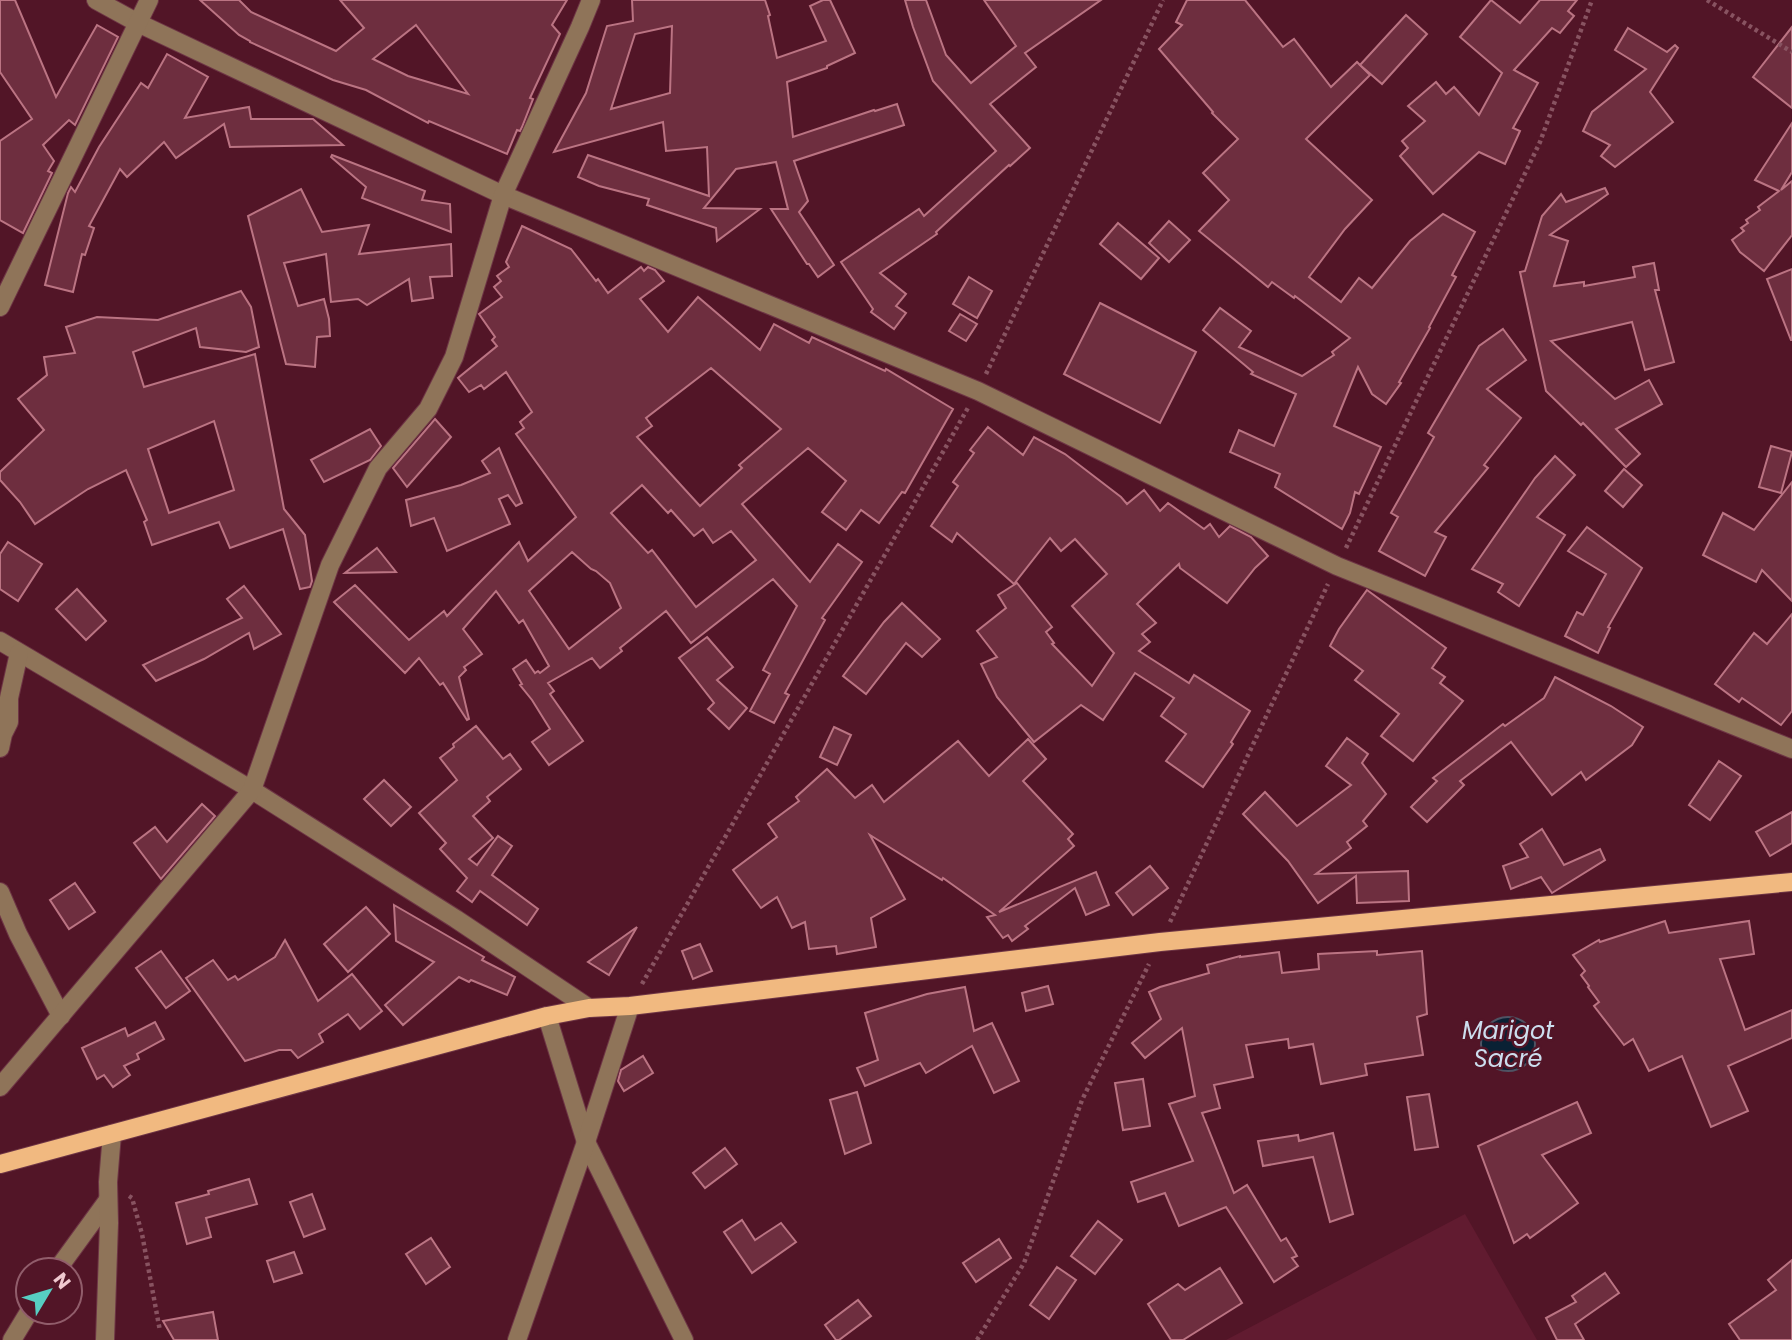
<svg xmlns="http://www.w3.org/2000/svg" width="1792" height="1340" font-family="Poppins,sans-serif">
<rect width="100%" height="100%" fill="#521527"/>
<polygon fill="#611b30" points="1465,1214 1537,1340 1226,1340"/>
<circle fill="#0a2134" stroke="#4f5363" stroke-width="2" cx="1508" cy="1044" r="27"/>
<g fill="#6e2e3f" stroke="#bb7483" stroke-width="2" fill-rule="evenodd">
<polygon points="0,0 15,0 56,97 97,25 118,37 75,125 69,120 43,145 54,161 48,171 52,173 23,233 0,220 0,141 32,119 0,72"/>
<path d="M200,0h39l12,12 85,39 28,-23 -24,-28h227l-15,25 8,9 -30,64 3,1 -11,28 -2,4 -3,-1 -10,24 -78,-33 -1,2 -62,-33 -33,-10 -83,-38v-1l-11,-6zM416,25l52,69 -60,-18 -35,-17z"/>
<path d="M632,0h133l5,15 -2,1 9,42 49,-17 -16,-35 13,-6h7l25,53 -28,13v2l-40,14 6,55 81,-27 1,1 22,-7 7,21 -110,36 14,40 -9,11 35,53 -16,12 -9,-13h-2l-36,-55h17l-12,-47 -40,7 -32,39 56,1 -43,32 -1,-13 -69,-23 2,-6 -50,-13 -21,-9 10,-22 121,41 -2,-49 -41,4 -3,-29 -109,30 32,-59 21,-67 26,-5zM672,26l-2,67 -59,16 24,-75z"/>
<polygon points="905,0 926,0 946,55 971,83 1016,46 984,0 1101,0 1025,53 1036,67 990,104 1030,148 1010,166 1009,165 936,232 937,234 880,273 906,294 896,306 906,313 894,329 871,312 873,309 841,262 919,209 924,216 996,151 933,81 913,27"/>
<polygon points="1187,0 1245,0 1283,47 1294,39 1331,87 1357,62 1370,75 1306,139 1372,200 1345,229 1309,277 1341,302 1359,278 1372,288 1410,241 1443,214 1475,232 1452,275 1456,277 1429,327 1430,328 1399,382 1401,383 1386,404 1372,394 1358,367 1334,426 1381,447 1359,494 1355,492 1350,513 1342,529 1275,487 1280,474 1230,452 1239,430 1274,446 1296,394 1251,374 1253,372 1203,330 1220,308 1251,331 1239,347 1302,376 1334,355 1332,352 1350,338 1295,296 1294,298 1272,282 1268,287 1199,231 1229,200 1203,173 1238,139 1212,113 1213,112 1159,49 1182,25 1176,22"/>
<polygon points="1491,0 1520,23 1540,0 1577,0 1568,11 1574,16 1560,33 1552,28 1514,70 1538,83 1513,128 1520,131 1505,164 1479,152 1433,194 1400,156 1408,148 1402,141 1425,121 1408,106 1436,82 1446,94 1454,87 1479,115 1502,73 1460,37"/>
<polygon points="1406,15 1427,34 1382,84 1360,65"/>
<polygon points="1792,27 1792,108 1753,77"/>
<polygon points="1628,28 1667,52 1675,45 1678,48 1650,92 1673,122 1615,167 1601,156 1610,145 1583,131 1592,112 1646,69 1615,50"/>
<polygon points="167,54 208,77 185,118 249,107 251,119 313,119 343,145 230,147 224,124 176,158 164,142 127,177 120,169 89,226 94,228 85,255 82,254 73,292 45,285 68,193 71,187 75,192 99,147 141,83 148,88"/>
<polygon points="1792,123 1792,172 1781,190 1792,181 1792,235 1764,271 1740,252 1732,240 1744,231 1741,228 1748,223 1746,220 1760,210 1758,207 1779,191 1755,180"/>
<polygon points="332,155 425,191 422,200 450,204 451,232 362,198 366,187 331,157"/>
<polygon points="1605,188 1608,194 1550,235 1568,241 1554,286 1584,282 1584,286 1635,277 1633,267 1654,263 1659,290 1655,290 1674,362 1645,370 1632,322 1551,341 1615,399 1649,380 1662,404 1616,429 1640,454 1626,467 1583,423 1581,425 1546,391 1520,272 1525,271 1542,216 1561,194 1566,202"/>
<polygon points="301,189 322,232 369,225 359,254 451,244 452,276 430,277 433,298 412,301 409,279 367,305 358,299 331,302 326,254 284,263 298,306 324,299 329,319 330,336 317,337 315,367 286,364 248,216"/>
<polygon points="1169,221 1190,240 1169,262 1149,243"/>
<polygon points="1118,223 1159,258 1141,279 1100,244"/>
<path d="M522,226l49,23 25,32 2,-2 10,14 33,-26 3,4 4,-4 7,3 9,11 -24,18 28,33 30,-35 62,53 14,-26 35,19 3,-6 73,34 1,-2 67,40 -48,84 -3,-1 -23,31 -18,-13 -15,20 -24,-18 24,-31 -38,-33 -66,56 68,78 28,-38 24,18 -40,56 3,2 -40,73 4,2 -15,28 -24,-12 20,-37 -7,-4 34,-64 -24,-27 -82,64 -25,-32 -46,37 2,3 -22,17 -8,-10 -44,25 6,8 -4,3 33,47 -34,24 -17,-23 18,-13 -18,-29 -12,-15 2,-1 -9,-15 13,-9 9,13 3,-2 2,2 9,-7 -26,-46 -4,3 -23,-32 -33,38 19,25 -18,13 2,3 -7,7 10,42 -2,1 -24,-37 -3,2 -21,-27 -14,15 -71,-71 21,-17 54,55 35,-29 3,5 72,-74 9,19 48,-44 -60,-83 8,-6 -4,-6 12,-10 -26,-40 -22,17 -3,-4 -12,7 -11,-14 39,-32 -5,-6 3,-3 -16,-23 23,-17 -8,-10 7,-6 -4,-5 12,-9 -3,-5zM711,368l70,61 -42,36 3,3 -42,38 -63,-69 15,-11 -6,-8zM642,485l26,28 3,-3 23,26 9,-7 10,14 18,-12 25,29 -60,47 -44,-57 -4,3 -37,-40zM572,552l19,17 5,2 14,12 11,25 -52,41 -40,-58z"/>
<polygon points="1792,269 1792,340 1791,340 1767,279"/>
<polygon points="969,277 992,291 977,318 953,304"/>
<path d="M241,291l10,16 8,40 -13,5 -46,-5 -4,-19 -63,24 11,35 111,-33 29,155 21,26 7,46 -2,6 -10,2 -17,-60 -53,19 -11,-26 -67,23 -8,-23 3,-2 -21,-50 -38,19 -53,35 -15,-22 -20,-22v-8l44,-42 -26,-31 29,-24 -3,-18 31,-4 -9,-26 31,-10 61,3zM214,421l20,69 -65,23 -21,-64z"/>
<polygon points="1100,303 1196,352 1160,423 1064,374"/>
<polygon points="960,314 977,324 966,341 949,331"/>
<polygon points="1503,329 1526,360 1487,389 1521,418 1484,465 1488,468 1435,532 1446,537 1425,576 1379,551 1398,517 1391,513 1434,437 1428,433 1479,346"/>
<polygon points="435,419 451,437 407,487 393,468"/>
<polygon points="988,427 1023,455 1034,437 1065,454 1121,497 1127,504 1144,490 1160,511 1168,503 1204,529 1210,524 1219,537 1230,526 1251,537 1268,556 1255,568 1227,603 1180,568 1179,564 1137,604 1156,623 1142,634 1150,642 1139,651 1189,683 1194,675 1250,711 1231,742 1233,744 1203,787 1166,761 1186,734 1161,716 1174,698 1135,673 1103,720 1081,705 1034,742 997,697 981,664 997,657 977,631 1006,608 998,595 1017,583 1052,627 1046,632 1054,643 1052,644 1092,686 1114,653 1072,606 1107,574 1075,539 1061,551 1050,538 1014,584 957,533 952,542 931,526 958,486 953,482 974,453 970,450"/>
<polygon points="370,429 381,446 370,460 324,482 311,460"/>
<polygon points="1771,446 1792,452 1781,493 1759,487"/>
<polygon points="499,448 522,503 516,506 508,495 499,499 510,524 447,551 434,518 411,526 406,500 461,485 490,473 482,461"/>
<polygon points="1555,456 1575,475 1537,517 1565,535 1519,606 1498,592 1503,584 1472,569 1535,478"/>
<polygon points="1624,469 1642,485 1623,507 1605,491"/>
<polygon points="1792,482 1792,601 1762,570 1756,582 1703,555 1723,513 1754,530"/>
<polygon points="1587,527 1642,568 1608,627 1610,628 1598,653 1565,636 1577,612 1583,615 1606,574 1568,551"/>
<polygon points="8,542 42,564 18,601 0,589 0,554"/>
<polygon points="377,548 396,572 345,573"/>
<polygon points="244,586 281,634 254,649 249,633 204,659 156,681 143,665 242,618 227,599"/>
<polygon points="77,589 106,621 86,640 56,609"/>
<polygon points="1367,590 1446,648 1432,668 1445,677 1440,683 1463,701 1413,761 1381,736 1399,714 1355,680 1363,671 1330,646 1339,629"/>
<polygon points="902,603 940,639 922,657 906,643 866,694 843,676 884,622"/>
<polygon points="1792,614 1792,711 1781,725 1742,698 1739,702 1715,684 1754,633 1767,644"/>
<polygon points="707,637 733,667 717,680 747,708 729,729 708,709 714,703 679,658"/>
<polygon points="1555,677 1611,706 1643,727 1632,745 1586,780 1581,772 1552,795 1511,742 1460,781 1464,785 1427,822 1411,807 1437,781 1433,778 1503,724 1505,726 1544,698"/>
<polygon points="476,726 503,759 510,754 521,769 487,797 490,801 473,816 493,838 469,859 477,865 498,836 512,846 492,875 538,909 527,925 480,891 472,902 457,891 467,878 440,849 446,843 419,813 457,780 440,758 454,747 453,744"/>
<polygon points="834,727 851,735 837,765 820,757"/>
<polygon points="1347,738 1368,754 1362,763 1386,794 1363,821 1367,826 1347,842 1351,848 1316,874 1408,871 1409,901 1357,903 1356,876 1318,903 1288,861 1243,814 1265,792 1297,826 1351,785 1326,766"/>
<polygon points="1028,739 1046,759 1023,781 1073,834 1068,839 1074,846 999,912 1096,872 1109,905 1086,915 1075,888 1025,926 1028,929 1012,941 1008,935 1003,938 987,917 995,915 943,878 942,880 870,835 905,899 871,918 876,947 837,954 836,946 809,949 805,922 792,928 777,897 761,908 733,870 777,837 768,824 799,801 796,797 827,769 855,798 872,785 884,802 958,741 989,776"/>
<polygon points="1719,761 1741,776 1710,820 1689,805"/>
<polygon points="384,780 411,807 391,826 364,799"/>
<polygon points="202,804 215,816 161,879 134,843 155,827 167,842"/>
<polygon points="1792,812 1792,843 1770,856 1756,832"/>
<polygon points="1542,829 1564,865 1600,849 1605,860 1552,893 1541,877 1511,889 1503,866 1528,857 1520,844"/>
<polygon points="1150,866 1168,888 1133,915 1116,893"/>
<polygon points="75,883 95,912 69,929 50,900"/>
<polygon points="394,905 484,957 482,960 515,977 507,995 471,980 469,982 459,977 403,1025 385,1005 434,962 396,941"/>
<polygon points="366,907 390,934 348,972 324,944"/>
<polygon points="1665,921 1669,933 1749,921 1754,954 1720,959 1745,1030 1792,1010 1792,1038 1728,1066 1748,1111 1711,1127 1682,1056 1649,1071 1633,1039 1624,1045 1594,1006 1599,1002 1588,987 1589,986 1581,975 1585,971 1573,955 1599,940 1600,942"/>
<polygon points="637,927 609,975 588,962"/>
<polygon points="285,940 318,1001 352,974 382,1011 360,1029 348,1014 319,1034 323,1042 298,1058 291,1050 279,1050 245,1061 186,978 213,960 228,980 235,976 238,980 275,957"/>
<polygon points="700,944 712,971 693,979 682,951"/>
<polygon points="161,951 190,991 166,1008 136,968"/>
<polygon points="1377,951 1377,955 1422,951 1427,1014 1417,1017 1423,1055 1365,1064 1367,1075 1321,1084 1313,1044 1289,1048 1288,1039 1246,1045 1253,1077 1214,1085 1220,1108 1202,1113 1234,1193 1247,1185 1281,1241 1286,1238 1297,1256 1292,1258 1298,1266 1274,1282 1226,1207 1179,1226 1165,1193 1138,1202 1131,1182 1193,1161 1169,1104 1195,1096 1182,1028 1145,1058 1132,1043 1161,1019 1149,992 1160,987 1209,973 1207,965 1240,956 1240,957 1279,952 1282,973 1319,969 1318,954"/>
<polygon points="1048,986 1053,1004 1026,1011 1022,993"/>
<polygon points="965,987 974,1031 992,1023 1019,1081 994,1093 972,1046 926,1073 920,1063 865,1086 857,1068 878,1060 865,1013 927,994"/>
<polygon points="155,1022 164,1039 137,1054 139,1059 124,1066 130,1075 113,1087 104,1075 97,1079 82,1048 125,1028 128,1036"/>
<polygon points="643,1056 653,1073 624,1091 618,1081 621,1070"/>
<polygon points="1143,1079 1150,1126 1123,1130 1115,1083"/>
<polygon points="857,1092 871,1143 845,1154 830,1100"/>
<polygon points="1429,1094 1438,1147 1415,1150 1407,1097"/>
<polygon points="1577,1102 1591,1133 1542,1155 1578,1203 1530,1238 1527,1234 1514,1243 1478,1146"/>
<polygon points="1333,1133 1353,1214 1330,1222 1313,1157 1263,1166 1258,1141 1298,1135 1299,1141"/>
<polygon points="725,1148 737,1164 705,1188 693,1173"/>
<polygon points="249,1179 257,1204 206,1218 211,1237 187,1244 176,1203 209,1194 208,1191"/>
<polygon points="312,1194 325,1229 304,1237 290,1202"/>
<polygon points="742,1220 755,1240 781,1223 796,1242 752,1273 724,1232"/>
<polygon points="1098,1221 1122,1240 1095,1274 1071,1256"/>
<polygon points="431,1238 450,1267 426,1284 406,1254"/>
<polygon points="999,1239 1011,1258 976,1282 963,1263"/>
<polygon points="294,1252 302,1273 274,1282 267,1261"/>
<polygon points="1792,1260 1792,1340 1740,1340 1729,1324 1776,1290 1768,1280"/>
<polygon points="1057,1267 1076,1280 1049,1319 1030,1305"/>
<polygon points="1220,1268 1242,1303 1183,1340 1171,1340 1148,1304 1178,1284 1185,1290"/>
<polygon points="1605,1273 1619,1293 1575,1324 1584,1340 1557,1340 1546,1318 1576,1302 1572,1296"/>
<polygon points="858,1300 871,1316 839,1340 836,1340 825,1325"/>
<polygon points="213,1312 218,1340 174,1340 163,1321"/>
</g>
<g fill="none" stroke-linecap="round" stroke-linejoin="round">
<defs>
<g id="minor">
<polyline points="96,0 138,23 503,195 978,391 1337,566 1792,749"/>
<polyline points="0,307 149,0"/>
<polyline points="0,641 252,790 456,919 589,1008"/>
<polyline points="0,748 3,734 9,722 9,698 19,653"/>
<polyline points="0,892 18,934 61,1016"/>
<polyline points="547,1016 586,1142 684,1340"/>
<polyline points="0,1087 252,790 330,565 378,468 428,409 454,357 503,195 580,27 591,0"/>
<polyline points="57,1270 108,1200"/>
<polyline points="12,1340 29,1312"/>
<polyline points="105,1340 109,1223 108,1182 112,1134"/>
<polyline points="517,1340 586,1142 630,1006"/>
</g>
<polyline id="major" points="0,1164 547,1016 589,1008 630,1006 1160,942 1792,882"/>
</defs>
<use href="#minor" stroke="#6e3545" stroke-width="20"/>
<use href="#major" stroke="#6e3545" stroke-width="20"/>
<g stroke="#885361" stroke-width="4.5" stroke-dasharray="3.5 3.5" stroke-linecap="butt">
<polyline points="1707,0 1792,52"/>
<polyline points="986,374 1163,0"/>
<polyline points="1346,548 1540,142 1592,0"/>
<polyline points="1170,922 1328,584"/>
<polyline points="642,984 969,406"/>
<polyline points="129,1196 132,1198 142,1234 160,1331"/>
<polyline points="977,1340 1024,1263 1082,1100 1149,964"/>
</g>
<use href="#minor" stroke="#8f7459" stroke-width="18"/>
<use href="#major" stroke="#f1b980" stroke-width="18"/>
</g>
<g text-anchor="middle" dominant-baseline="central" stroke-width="5" stroke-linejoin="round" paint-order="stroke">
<g font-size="24" font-style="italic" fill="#ccdeee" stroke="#521527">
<text x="1508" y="1030">Marigot<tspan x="1508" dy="28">Sacré</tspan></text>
</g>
</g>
<g transform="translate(49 1291) rotate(52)"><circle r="33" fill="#521527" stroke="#915d6b" stroke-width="2"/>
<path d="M0-5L12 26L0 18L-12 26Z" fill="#57cec2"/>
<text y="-10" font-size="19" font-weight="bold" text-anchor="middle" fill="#f0c9d0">N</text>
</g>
</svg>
